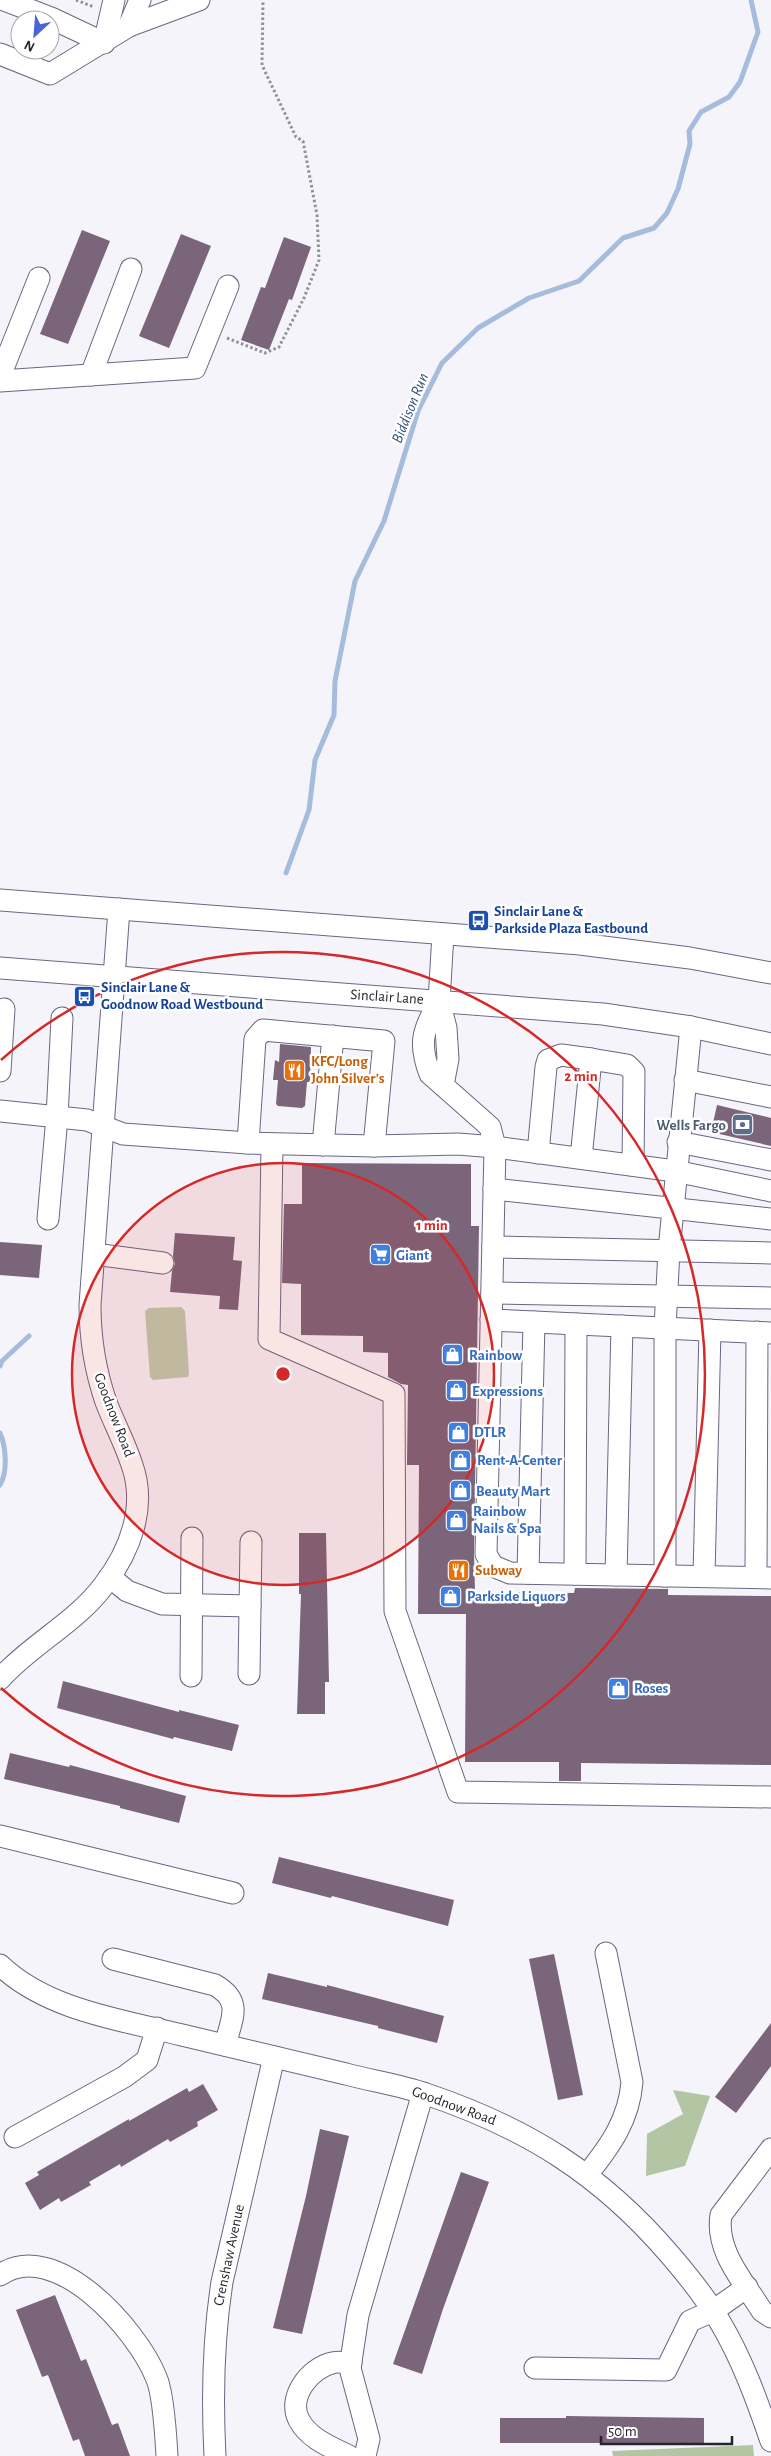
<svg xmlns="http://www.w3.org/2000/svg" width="771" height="2456" font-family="'Alegreya Sans',sans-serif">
<rect width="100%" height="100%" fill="#f5f4fb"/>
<polygon fill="#bdcdb1" points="181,1307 185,1311 189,1374 188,1377 153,1380 150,1377 145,1311 149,1308"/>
<g fill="#b2c6a4">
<polygon points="673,2090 710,2096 685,2166 646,2176 647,2134 683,2114"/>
<polygon points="753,2445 754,2456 613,2456 612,2451"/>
</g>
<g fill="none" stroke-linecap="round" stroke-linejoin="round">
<g stroke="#a6bcdc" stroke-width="5">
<polyline points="286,873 309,810 315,760 334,715 335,681 355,581 384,521 418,411 442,363 478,328 529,298 579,281 623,238 654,228 667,213 678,189 690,144 689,131 701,112 729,97 740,82 758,32 751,0"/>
<polyline points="0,1366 2,1361 29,1336"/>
<path d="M0,1433c6,13 8,39 0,52"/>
</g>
</g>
<g fill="#7a657b">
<polygon points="82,230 110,241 68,344 40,334"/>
<polygon points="181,234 211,246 169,348 139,336"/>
<polygon points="284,237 311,247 292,300 289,299 269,350 241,340 261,287 265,288"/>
<polygon points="280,1044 311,1047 310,1082 307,1082 305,1106 302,1108 278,1106 276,1104 278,1080 273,1080 275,1060 279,1062"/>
<polygon points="717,1105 771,1118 771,1146 711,1132"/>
<polygon points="302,1163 471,1164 471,1226 479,1226 474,1554 475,1592 574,1593 575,1588 668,1589 668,1595 771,1596 771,1765 581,1763 581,1781 559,1781 559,1762 465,1762 466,1614 418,1614 419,1465 407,1465 408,1385 401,1384 388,1377 388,1353 363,1352 363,1336 301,1335 301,1284 282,1283 284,1204 302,1204"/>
<polygon points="175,1233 235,1237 233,1260 242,1261 238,1310 219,1309 220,1296 170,1292 172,1271 175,1264 173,1256"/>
<polygon points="0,1242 42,1245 39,1278 0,1275"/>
<polygon points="299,1533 326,1533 329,1682 325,1682 325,1714 297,1714 301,1594 299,1594"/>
<polygon points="63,1681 179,1712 179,1710 239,1725 232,1751 174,1737 173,1739 57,1708"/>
<polygon points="10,1753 69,1767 70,1765 186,1796 179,1823 120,1808 120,1806 4,1779"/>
<polygon points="279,1857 454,1900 448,1926 332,1896 331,1898 272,1883"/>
<polygon points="554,1954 583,2095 558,2100 529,1959"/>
<polygon points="268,1973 327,1987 327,1985 444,2016 437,2043 378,2028 378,2026 262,1999"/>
<polygon points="771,2023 771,2066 736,2113 715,2097"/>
<polygon points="203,2084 218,2110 197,2122 198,2126 170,2142 168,2139 121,2167 120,2164 89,2182 91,2185 61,2202 59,2198 40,2210 25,2183 39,2175 37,2172 129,2119 129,2121 187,2088 189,2092"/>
<polygon points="320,2129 349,2136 302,2334 273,2328 306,2196"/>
<polygon points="461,2172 489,2182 443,2309 422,2374 393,2364"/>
<polygon points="55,2295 81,2361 86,2359 112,2425 118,2423 130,2456 85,2456 79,2439 73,2441 48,2375 42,2377 16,2310"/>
<polygon points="566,2416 704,2418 704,2443 500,2443 500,2418 566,2418"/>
</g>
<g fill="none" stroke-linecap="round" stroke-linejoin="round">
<defs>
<g id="minor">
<polyline points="4,0 51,18 104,43 114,0"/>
<polyline points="129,26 140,0"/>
<polyline points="0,54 50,74 129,26 199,0"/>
<polyline points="91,375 131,269"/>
<polyline points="0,376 39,278"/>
<polyline points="0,381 195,368 228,286"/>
<polyline points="0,900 580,944 690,958 771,973"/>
<polyline points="0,968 603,1014 691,1027 771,1044"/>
<path d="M439,1001c-16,29 -21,42 -9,73l60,53 5,20 -9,407 7,12 17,7 261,5"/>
<polyline points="0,1071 4,1009"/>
<polyline points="685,1080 771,1097"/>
<polyline points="443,1085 448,1059 446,1028 439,1001 443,934"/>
<polyline points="0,1111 87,1120 123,1134 248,1143 374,1146 458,1144 495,1147 675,1171 771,1191"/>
<polyline points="678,1142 771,1160"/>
<polyline points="248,1143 255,1039 263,1030 384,1041 374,1146"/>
<polyline points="272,1144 269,1339 394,1394 395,1611 458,1792 771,1797"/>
<polyline points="323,1145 333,1036"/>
<polyline points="538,1153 546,1067 548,1060 561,1055 591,1059"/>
<polyline points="581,1158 591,1059 627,1065 634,1072 633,1165"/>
<polyline points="494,1189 771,1219"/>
<polyline points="48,1219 57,1117 62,1018"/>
<polyline points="493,1247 771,1253"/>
<polyline points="94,1254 163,1263"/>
<polyline points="492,1293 771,1298"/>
<polyline points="491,1320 771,1333"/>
<polyline points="528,1573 534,1322"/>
<polyline points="575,1574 576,1324"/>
<polyline points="616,1575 622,1326"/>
<polyline points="665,1576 665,1328 669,1250 691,1027"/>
<polyline points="704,1576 710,1330"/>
<polyline points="110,1577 127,1591 162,1604 250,1606"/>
<polyline points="756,1577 757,1332"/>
<polyline points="249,1674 251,1542"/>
<polyline points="191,1676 192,1538"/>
<path d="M0,1679c30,-34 77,-57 104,-94 26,-34 43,-78 28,-120 -7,-22 -18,-42 -26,-63 -11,-32 -16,-63 -16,-97l29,-396"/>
<polyline points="0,1836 233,1893"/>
<path d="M113,1959l102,26c28,16 17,33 10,60"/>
<path d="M0,1965c47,45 122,55 182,70 55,13 110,26 164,39 26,7 54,11 80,20 101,34 175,80 245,162 18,21 35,42 49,66 22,37 37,78 51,119"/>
<polyline points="15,2137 124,2077 147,2060 157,2028"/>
<path d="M771,2149l-50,66c-6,36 23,67 41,96l9,6"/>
<path d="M587,2175c23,-29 42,-55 45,-93l-26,-129"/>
<path d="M0,2275c56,-38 137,55 156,102 7,15 10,61 11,79"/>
<polyline points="535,2368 666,2370 690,2321 713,2311 747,2287"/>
<path d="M215,2456c-3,-58 -2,-116 7,-174l52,-225"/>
<path d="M349,2456c-18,-9 -40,-17 -50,-36 -12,-23 11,-52 33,-57 5,-2 14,0 19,0"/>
<polyline points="365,2456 369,2439 350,2368 358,2315 423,2093"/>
</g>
</defs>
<use href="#minor" stroke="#6b6681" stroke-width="23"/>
<g stroke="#92919a" stroke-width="3" stroke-dasharray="2.5 2.5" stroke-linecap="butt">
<polyline points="76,0 94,7"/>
<polyline points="227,338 265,353 279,347 304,298 319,260 317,215 303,141 296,137 262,65 263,0"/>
</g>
<use href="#minor" stroke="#fff" stroke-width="21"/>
</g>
<circle cx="283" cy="1374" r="211" fill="#d62828" fill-opacity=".12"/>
<g fill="none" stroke="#d62828" stroke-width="2.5">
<circle cx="283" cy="1374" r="211"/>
<path d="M1 1060A422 422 0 1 1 1 1688"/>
</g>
<defs>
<symbol id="bus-square" viewBox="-11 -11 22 22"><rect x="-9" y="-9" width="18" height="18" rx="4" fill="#1a4fb4" stroke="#fff"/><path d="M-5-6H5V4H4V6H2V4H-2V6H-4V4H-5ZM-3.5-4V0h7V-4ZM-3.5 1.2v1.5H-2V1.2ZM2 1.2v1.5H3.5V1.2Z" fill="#fff"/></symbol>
<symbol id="restaurant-square" viewBox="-11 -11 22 22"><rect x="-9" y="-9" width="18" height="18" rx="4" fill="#e8710a" stroke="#fff"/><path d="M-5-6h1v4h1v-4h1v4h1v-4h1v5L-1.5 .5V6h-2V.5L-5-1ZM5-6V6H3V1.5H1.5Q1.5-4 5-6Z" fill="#fff"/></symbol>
<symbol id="bank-square" viewBox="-11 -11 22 22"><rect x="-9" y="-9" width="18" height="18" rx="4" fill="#5c6f8a" stroke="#fff"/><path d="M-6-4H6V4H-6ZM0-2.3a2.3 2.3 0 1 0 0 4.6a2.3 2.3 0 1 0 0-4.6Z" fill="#fff"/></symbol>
<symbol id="supermarket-square" viewBox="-11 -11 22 22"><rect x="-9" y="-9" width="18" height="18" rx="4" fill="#3f7fe0" stroke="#fff"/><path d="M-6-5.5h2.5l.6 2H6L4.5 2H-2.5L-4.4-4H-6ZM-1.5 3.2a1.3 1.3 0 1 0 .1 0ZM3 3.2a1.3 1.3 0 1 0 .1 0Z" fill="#fff"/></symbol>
<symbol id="shop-square" viewBox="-11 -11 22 22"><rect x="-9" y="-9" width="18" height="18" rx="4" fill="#3f7fe0" stroke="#fff"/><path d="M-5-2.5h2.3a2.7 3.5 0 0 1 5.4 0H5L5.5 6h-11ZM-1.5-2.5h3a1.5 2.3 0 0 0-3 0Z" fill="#fff"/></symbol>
</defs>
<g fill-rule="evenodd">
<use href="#bus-square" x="466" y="908" width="25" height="25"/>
<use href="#bus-square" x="72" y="984" width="25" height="25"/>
<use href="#restaurant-square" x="282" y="1058" width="25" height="25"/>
<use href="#bank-square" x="730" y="1112" width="25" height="25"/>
<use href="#supermarket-square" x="368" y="1242" width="25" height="25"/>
<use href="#shop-square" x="440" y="1342" width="25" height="25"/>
<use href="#shop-square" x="444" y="1378" width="25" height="25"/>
<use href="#shop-square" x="446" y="1420" width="25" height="25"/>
<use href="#shop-square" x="448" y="1448" width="25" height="25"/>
<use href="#shop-square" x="448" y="1478" width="25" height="25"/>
<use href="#shop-square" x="444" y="1508" width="25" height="25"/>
<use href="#restaurant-square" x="446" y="1558" width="25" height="25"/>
<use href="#shop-square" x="438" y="1584" width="25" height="25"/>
<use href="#shop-square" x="606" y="1676" width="25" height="25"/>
</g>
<g text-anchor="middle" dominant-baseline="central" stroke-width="5" stroke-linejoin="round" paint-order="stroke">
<g font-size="15" font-weight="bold" fill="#164399" stroke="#fff" text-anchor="start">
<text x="494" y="911">Sinclair Lane &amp;<tspan x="494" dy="17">Parkside Plaza Eastbound</tspan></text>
<text x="101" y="987">Sinclair Lane &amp;<tspan x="101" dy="17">Goodnow Road Westbound</tspan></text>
</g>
<g font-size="15" fill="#25242f" stroke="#fff">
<text transform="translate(387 997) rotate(4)">Sinclair Lane</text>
<text transform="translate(114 1415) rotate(69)">Goodnow Road</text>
<text transform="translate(454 2106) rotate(20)">Goodnow Road</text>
<text transform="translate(229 2255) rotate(-78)">Crenshaw Avenue</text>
</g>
<g font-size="15" font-weight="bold" fill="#c56008" stroke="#fff" text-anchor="start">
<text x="311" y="1061">KFC/Long<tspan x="311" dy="17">John Silver’s</tspan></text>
<text x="475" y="1570">Subway</text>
</g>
<g font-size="15" font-weight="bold" fill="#4e5e75" stroke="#fff" text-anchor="end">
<text x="726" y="1125">Wells Fargo</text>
</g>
<g font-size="15" font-weight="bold" fill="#366cbe" stroke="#fff" text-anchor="start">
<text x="396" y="1255">Giant</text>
<text x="469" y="1355">Rainbow</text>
<text x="472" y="1391">Expressions</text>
<text x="474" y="1432">DTLR</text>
<text x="477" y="1460">Rent-A-Center</text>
<text x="476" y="1491">Beauty Mart</text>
<text x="473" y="1511">Rainbow<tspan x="473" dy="17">Nails &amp; Spa</tspan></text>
<text x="467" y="1596">Parkside Liquors</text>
<text x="634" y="1688">Roses</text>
</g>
<g font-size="16" font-style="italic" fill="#33527d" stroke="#fff">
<text transform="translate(410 408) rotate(-68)">Biddison Run</text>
</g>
</g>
<circle cx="283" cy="1374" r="8" fill="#d62828" stroke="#fff" stroke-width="2.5"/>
<g font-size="15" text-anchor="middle" font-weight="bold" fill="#d62828" stroke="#fff" stroke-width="5" stroke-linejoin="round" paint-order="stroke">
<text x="581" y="1081">2 min</text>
<text x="432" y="1230">1 min</text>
</g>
<g transform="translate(35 35) rotate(206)"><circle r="24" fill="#ffffff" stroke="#a8a7ac"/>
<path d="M0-4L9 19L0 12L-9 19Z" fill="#4765d9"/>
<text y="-8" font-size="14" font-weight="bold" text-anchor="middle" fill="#25242f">N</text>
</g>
<path d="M601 2436v8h131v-8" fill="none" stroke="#25242f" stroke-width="2.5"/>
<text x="608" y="2436" font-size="15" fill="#25242f" stroke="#ffffff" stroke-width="4" paint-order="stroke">50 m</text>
</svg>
